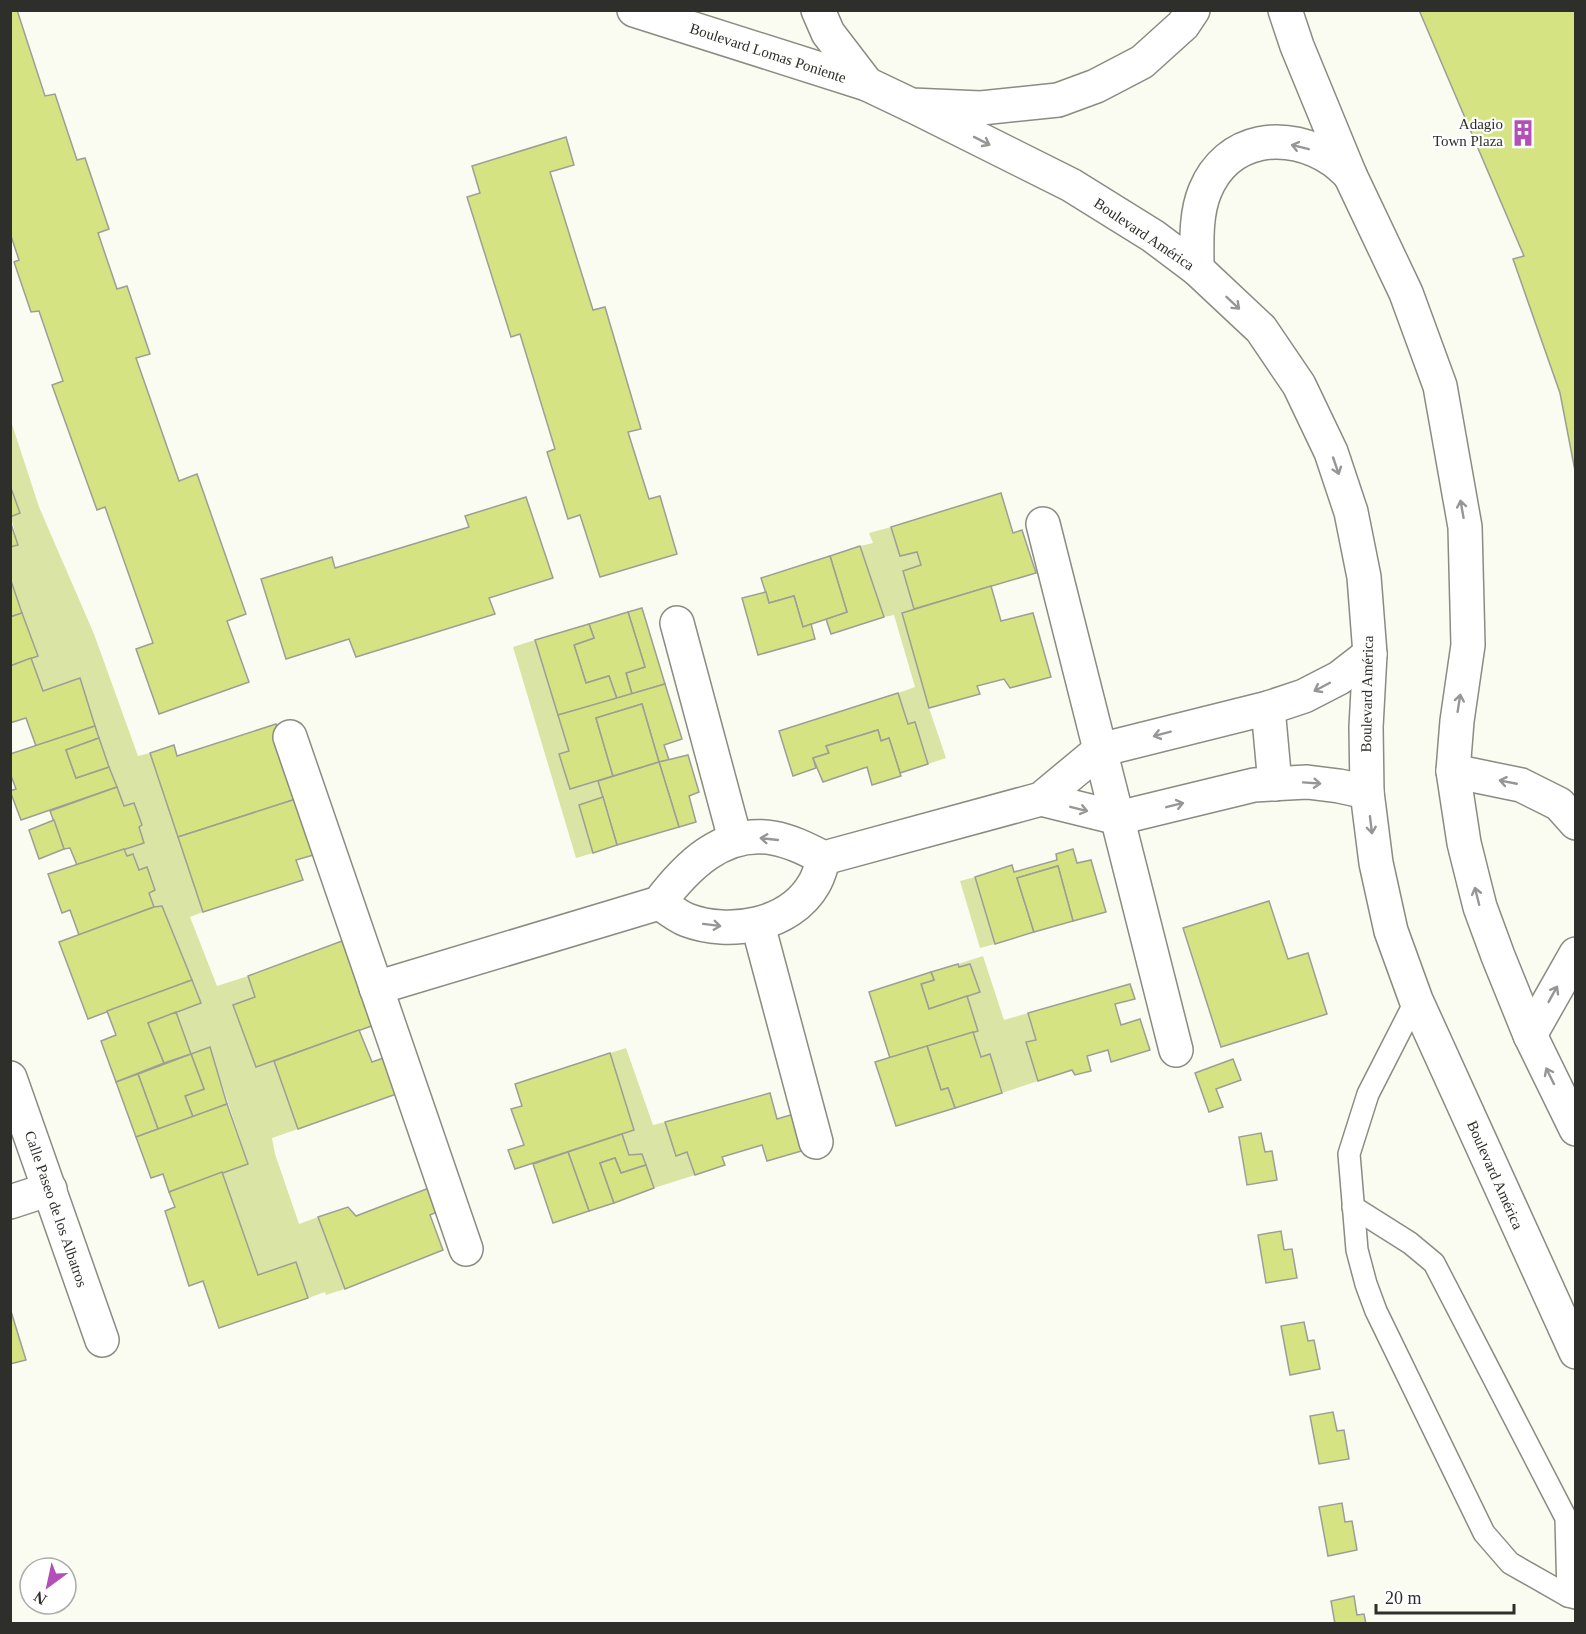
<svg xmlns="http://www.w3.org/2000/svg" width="1586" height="1634" font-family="Georgia,serif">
<rect width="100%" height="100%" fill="#fafcf2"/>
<g fill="#dae4a5">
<polygon points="10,418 39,507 94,634 138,756 150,753 203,912 190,917 217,986 248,976 255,997 233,1006 256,1067 274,1061 298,1129 272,1138 275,1154 299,1224 318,1217 345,1289 326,1295 325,1292 308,1298 295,1262 258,1275 222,1172 248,1163 210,1048 191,1054 176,1012 201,1003 162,907 154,907 149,893 155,889 139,870 134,854 127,856 124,849 144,843 139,827 141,825 134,803 124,806 99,738 80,678 43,691 31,658 11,584 11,547 18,545 11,517 20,513 11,485"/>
<polygon points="891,527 900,556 917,552 921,565 903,571 914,609 903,613 929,708 946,758 928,764 915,722 908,724 898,693 915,687 894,615 884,617 860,546 873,543 869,533"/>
<polygon points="535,640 569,751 560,754 570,789 598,781 603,797 579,805 593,853 576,858 513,647"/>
<polygon points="975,877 995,944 980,948 960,881"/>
<polygon points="983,956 1004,1020 1028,1013 1036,1040 1026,1043 1038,1081 1002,1093 990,1055 981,1057 973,1032 978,1031 967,996 980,992 970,964 959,967 958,964"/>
<polygon points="626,1048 653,1125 665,1122 676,1156 687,1152 695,1175 654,1188 642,1154 629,1155 622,1134 634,1130 610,1053"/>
</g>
<g fill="#d5e383" stroke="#9d9f95" stroke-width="1.5">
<polygon points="10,10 17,10 45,96 55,94 77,160 85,158 109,229 98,233 117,289 127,286 150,354 136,358 179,481 197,474 246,614 227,621 249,682 159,714 136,649 153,643 105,507 97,510 52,385 63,381 39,311 31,312 14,262 19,260 10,233"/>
<polygon points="1419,10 1576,10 1576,476 1560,393 1513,259 1524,256"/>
<polygon points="566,137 574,165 550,172 593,310 605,307 641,429 628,432 649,499 660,496 677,554 600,577 580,515 568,519 547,452 555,449 520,334 511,337 467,197 480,193 472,166"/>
<polygon points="10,485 20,513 10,517"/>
<polygon points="1001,493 1013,533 1022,530 1036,573 914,609 903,571 921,565 917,552 900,556 891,527"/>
<polygon points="526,497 553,578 489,598 495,614 356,657 349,639 286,659 261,579 332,557 335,568 469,527 465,516"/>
<polygon points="10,521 18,545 10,547"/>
<polygon points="860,546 884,617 831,634 826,619 847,612 830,556"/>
<polygon points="830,556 847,612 803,627 794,596 769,603 761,578"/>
<polygon points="10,578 22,613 10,617"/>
<polygon points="991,586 1001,621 1033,613 1051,677 1010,688 1004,679 977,686 980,694 929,708 902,613"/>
<polygon points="766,592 769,603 794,596 803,627 811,624 815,639 758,655 742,598"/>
<polygon points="642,608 665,684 632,694 626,673 645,667 628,612"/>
<polygon points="628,612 645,667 626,673 632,694 617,699 609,676 586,683 574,645 594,638 589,624"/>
<polygon points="22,613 38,656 10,666 10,617"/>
<polygon points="589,624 594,638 574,645 586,683 609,676 617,699 558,715 535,640"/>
<polygon points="31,658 43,691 80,678 95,726 36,746 26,718 10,723 10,666"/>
<polygon points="665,684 682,739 664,745 669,760 659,762 642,704 596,718 613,776 570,789 559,754 569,751 558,715"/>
<polygon points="898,693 908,724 915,722 928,764 900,773 889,738 881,741 878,730 826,746 829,753 813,758 816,768 793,776 779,731"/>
<polygon points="642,704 659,762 613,776 596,718"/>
<polygon points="276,724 299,798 178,837 150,753 174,745 177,756"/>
<polygon points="95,726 99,738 66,750 76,778 109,767 117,787 21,820 10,791 16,789 10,773 10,754"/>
<polygon points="878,730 881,741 889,738 901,776 872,785 867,767 823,782 813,758 829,753 826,746"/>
<polygon points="99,738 109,767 76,778 66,750"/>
<polygon points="688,755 699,792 689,796 696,822 679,827 659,762"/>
<polygon points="659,762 679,827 617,845 598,781"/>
<polygon points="117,787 124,806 134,803 142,825 139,827 144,843 77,865 70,848 64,849 50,811"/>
<polygon points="603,797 617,845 593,853 579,805"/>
<polygon points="299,798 317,854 296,860 303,880 203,912 178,837"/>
<polygon points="54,820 64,849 39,859 29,830"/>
<polygon points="124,849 127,856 133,854 139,870 147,867 155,890 149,893 154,907 79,935 70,910 62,913 48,874"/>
<polygon points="1073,849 1077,863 1091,860 1106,912 1073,921 1058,866 1017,878 1034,932 995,944 975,877 1012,865 1014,872 1057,860 1056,854"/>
<polygon points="1058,866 1073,921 1034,932 1017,878"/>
<polygon points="1269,901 1288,959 1308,953 1327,1014 1221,1047 1183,928"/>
<polygon points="162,906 192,980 88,1019 59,942 154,907"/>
<polygon points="342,941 356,978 380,1023 256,1067 233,1005 255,997 248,976"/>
<polygon points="958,964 959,967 970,964 980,992 929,1009 921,984 934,980 931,972"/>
<polygon points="931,972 934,980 921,984 929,1009 967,996 978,1031 890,1058 869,992"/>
<polygon points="192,980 201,1003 148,1023 164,1063 116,1082 101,1041 116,1035 107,1011"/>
<polygon points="1130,984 1135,999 1115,1004 1121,1025 1140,1019 1150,1050 1111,1062 1108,1050 1087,1056 1091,1071 1075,1075 1072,1070 1038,1081 1026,1042 1036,1040 1028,1013"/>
<polygon points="176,1012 191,1054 164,1063 148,1023"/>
<polygon points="359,1030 372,1062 389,1056 402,1092 298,1129 274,1061"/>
<polygon points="973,1032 981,1057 990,1054 1002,1093 955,1108 948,1088 941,1090 927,1046"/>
<polygon points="927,1046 941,1090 948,1088 955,1108 896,1126 875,1062"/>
<polygon points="210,1047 227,1104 193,1117 185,1096 204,1089 191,1054"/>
<polygon points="610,1053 634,1130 515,1169 508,1150 524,1145 511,1109 522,1106 515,1084"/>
<polygon points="191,1054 204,1089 185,1096 193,1117 158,1129 138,1074"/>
<polygon points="1233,1059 1241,1080 1216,1089 1223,1107 1209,1112 1195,1073"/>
<polygon points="138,1074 158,1129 136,1137 116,1082"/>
<polygon points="770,1093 777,1119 794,1114 805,1150 767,1161 762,1145 722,1157 725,1165 695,1175 687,1152 676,1156 665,1122"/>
<polygon points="227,1104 248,1164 169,1192 163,1174 151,1178 136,1137"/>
<polygon points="1261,1133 1265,1152 1272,1151 1277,1180 1247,1185 1239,1137"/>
<polygon points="622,1134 629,1155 642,1154 646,1165 621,1173 615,1158 600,1163 614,1203 589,1211 568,1152"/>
<polygon points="568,1152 589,1211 553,1223 533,1164"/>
<polygon points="615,1158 621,1173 646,1165 654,1188 614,1203 600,1163"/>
<polygon points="222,1172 258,1275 296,1262 308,1298 219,1328 203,1281 189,1286 165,1211 175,1207 169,1192"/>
<polygon points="429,1188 439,1211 430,1215 443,1250 345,1289 318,1217 348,1207 356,1216"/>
<polygon points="1281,1231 1284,1250 1292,1249 1297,1278 1266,1283 1258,1235"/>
<polygon points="10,1308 26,1360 10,1364"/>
<polygon points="1304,1322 1308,1341 1314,1340 1320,1369 1290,1375 1281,1326"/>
<polygon points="1333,1412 1337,1431 1344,1430 1349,1459 1319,1464 1310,1416"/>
<polygon points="1342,1503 1345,1522 1352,1521 1357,1550 1328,1556 1319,1507"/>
<polygon points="1354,1596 1357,1615 1364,1614 1366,1624 1335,1624 1331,1601"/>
</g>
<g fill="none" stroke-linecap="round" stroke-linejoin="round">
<defs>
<g id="service">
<polyline points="1416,1000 1368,1094 1349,1154 1357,1250 1366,1284 1376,1311 1484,1533 1510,1563 1568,1596 1576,1598"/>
<polyline points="1353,1207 1410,1243 1434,1263 1566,1518 1568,1596"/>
</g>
<g id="minor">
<polyline points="1043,524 1176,1050"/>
<polyline points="677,623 735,839"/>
<polyline points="1268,708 1275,784"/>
<polyline points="290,737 466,1249"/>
<polyline points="1041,799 1118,818 1254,785 1307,782 1339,786 1367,792"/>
<path d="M659,903c9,5 18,13 28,17 42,16 103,6 127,-36 5,-8 7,-18 10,-26"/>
<polyline points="758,925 816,1142"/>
<path d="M376,988l283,-85c27,-36 64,-74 114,-65 18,3 35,12 51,20l217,-59 59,-49 168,-42 36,-12 35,-18 31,-24"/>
<polyline points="10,1078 102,1340"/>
<polyline points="10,1202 50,1189"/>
</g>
<g id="tertiary">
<polyline points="634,10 867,84"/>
<polyline points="1453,771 1521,785 1559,804 1576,823"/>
<polyline points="1530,1035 1576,954"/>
</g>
<g id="secondary">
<polyline points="818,10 828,33 867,84 911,105 981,108 1058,100 1096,86 1142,62 1183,25 1193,10"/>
<polyline points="1285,10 1297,46 1350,175 1406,293 1440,386 1465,527 1468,645 1457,721 1453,771 1464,843 1480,907 1498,956 1530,1035 1576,1129"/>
<polyline points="911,105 1071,185 1153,236 1197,269 1261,329 1299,385 1331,452 1351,512 1364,577 1370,654 1366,727 1367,792 1376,863 1391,931 1416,1000 1576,1352"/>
<path d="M1197,269c0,-25 -2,-54 8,-78 22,-54 82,-62 128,-31 6,4 12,10 17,15"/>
</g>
</defs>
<use href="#service" stroke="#8a8c82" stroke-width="24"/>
<use href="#minor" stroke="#8a8c82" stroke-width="36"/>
<use href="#tertiary" stroke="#8a8c82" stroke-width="36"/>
<use href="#secondary" stroke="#8a8c82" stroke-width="36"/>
<use href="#service" stroke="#fff" stroke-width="21"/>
<use href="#minor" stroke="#fff" stroke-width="33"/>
<use href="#tertiary" stroke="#fff" stroke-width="33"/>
<use href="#secondary" stroke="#fff" stroke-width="33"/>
</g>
<defs><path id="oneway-shaft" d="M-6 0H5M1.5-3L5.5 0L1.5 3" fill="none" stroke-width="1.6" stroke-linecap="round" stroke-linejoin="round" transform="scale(1.5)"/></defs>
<g stroke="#969694">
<use href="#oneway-shaft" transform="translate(982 141) rotate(27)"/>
<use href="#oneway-shaft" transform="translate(1300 147) rotate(-166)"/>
<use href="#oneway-shaft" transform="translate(1233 303) rotate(43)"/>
<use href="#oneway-shaft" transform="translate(1336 466) rotate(71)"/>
<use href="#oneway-shaft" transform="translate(1462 509) rotate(-100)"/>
<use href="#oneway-shaft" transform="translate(1322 687) rotate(152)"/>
<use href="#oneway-shaft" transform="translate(1459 703) rotate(-81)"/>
<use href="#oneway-shaft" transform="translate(1162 734) rotate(165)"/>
<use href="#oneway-shaft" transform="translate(1508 782) rotate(-169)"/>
<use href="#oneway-shaft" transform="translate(1312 783) rotate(4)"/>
<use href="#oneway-shaft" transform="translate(1175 805) rotate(-14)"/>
<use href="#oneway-shaft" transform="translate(1079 809) rotate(14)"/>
<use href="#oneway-shaft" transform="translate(1371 825) rotate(83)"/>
<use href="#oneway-shaft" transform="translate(769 839) rotate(-174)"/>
<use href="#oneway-shaft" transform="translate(1477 896) rotate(-104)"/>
<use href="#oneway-shaft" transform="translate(712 925) rotate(7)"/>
<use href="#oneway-shaft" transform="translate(1553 994) rotate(-61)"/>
<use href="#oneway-shaft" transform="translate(1550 1076) rotate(-116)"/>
</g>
<defs>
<symbol id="building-bare" viewBox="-9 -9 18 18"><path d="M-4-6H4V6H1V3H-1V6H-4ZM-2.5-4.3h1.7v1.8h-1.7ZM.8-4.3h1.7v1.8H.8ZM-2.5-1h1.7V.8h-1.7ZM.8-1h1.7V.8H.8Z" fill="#b250b7" stroke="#fff" stroke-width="2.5" paint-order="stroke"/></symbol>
</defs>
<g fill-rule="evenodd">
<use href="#building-bare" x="1504" y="114" width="38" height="38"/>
</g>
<g text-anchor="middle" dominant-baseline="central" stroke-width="4.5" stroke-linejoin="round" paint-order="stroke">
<g font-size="15" fill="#2e2e2a" stroke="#fff">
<text transform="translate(768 53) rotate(18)">Boulevard Lomas Poniente</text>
<text transform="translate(1144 234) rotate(34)">Boulevard América</text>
<text transform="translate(1367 694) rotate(-89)">Boulevard América</text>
<text transform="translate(1495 1175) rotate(66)">Boulevard América</text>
<text transform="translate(56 1209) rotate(71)">Calle Paseo de los Albatros</text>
</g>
<g font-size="15" fill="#2e2e2a" stroke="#fff" text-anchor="end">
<text x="1503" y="124">Adagio<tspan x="1503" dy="17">Town Plaza</tspan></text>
</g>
</g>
<rect width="1586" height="1634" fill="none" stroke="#2e2e2a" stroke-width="24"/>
<g transform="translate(48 1586) rotate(213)"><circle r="28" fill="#ffffff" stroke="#ababaa" stroke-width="1.5"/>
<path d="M0-4.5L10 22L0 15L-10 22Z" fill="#b250b7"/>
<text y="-9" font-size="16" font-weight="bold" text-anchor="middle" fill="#2e2e2a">N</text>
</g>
<path d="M1376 1604v9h138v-9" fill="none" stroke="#2e2e2a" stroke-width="3"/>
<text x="1385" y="1604" font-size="18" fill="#2e2e2a" stroke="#ffffff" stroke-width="4.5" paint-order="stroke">20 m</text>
</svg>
